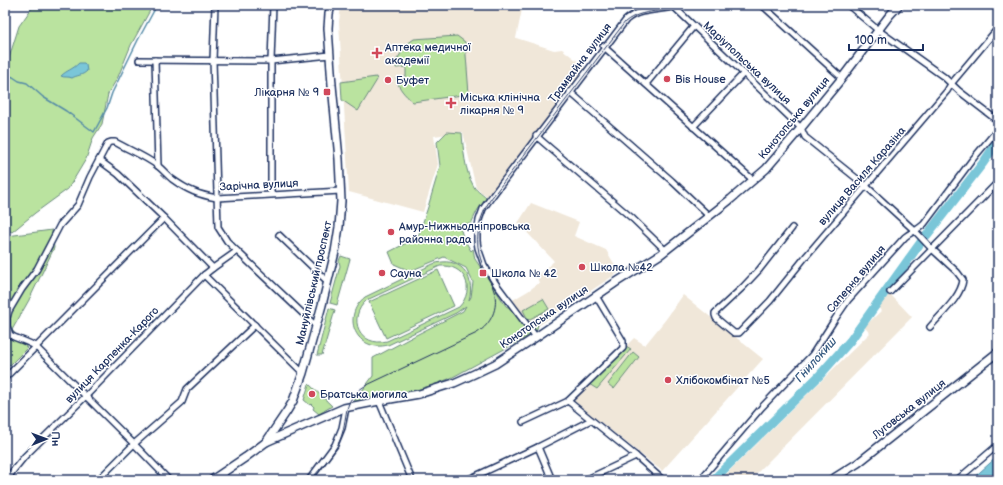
<svg xmlns="http://www.w3.org/2000/svg" width="1003" height="485" font-family="'Balsamiq Sans',sans-serif">
<rect width="100%" height="100%" fill="#fff"/>
<filter id="ink" filterUnits="userSpaceOnUse"><feTurbulence type="fractalNoise" baseFrequency=".025" numOctaves="2"/><feDisplacementMap in="SourceGraphic" scale="8" xChannelSelector="R" yChannelSelector="G"/><feConvolveMatrix kernelMatrix="1 2 1 2 8 2 1 2 1" color-interpolation-filters="sRGB"/></filter>
<g filter="url(#ink)">
<g fill="#f0e7d9">
<polygon points="341,5 523,5 516,38 554,50 562,49 585,67 506,174 487,197 476,188 463,132 434,136 438,164 423,212 349,192 339,22"/>
<polygon points="531,203 579,222 574,236 606,250 619,272 532,330 511,301 528,291 539,283 537,277 554,261 518,223"/>
<polygon points="890,294 912,317 750,480 720,480 870,333 864,327 881,311 878,307"/>
<polygon points="683,295 763,359 662,471 574,401 595,377 634,338 645,345 666,319"/>
</g>
<g fill="#bae39f" stroke="#6a897e" fill-rule="evenodd">
<polygon points="34,5 153,5 131,45 118,77 108,94 102,124 93,138 86,159 68,189 35,213 12,232 5,229 5,81 8,76 8,61 19,26"/>
<path d="M457,36l8,6 4,52 -56,8c-9,-8 -14,-13 -17,-24l10,-1v-10l-10,1v-7l11,-17 7,-5z"/>
<polygon points="376,77 377,80 358,111 342,100 341,82"/>
<path d="M447,132l15,1c1,15 3,38 11,52 2,5 9,9 13,13l-9,13 -6,13h-12l4,13 8,14 2,-2 2,10 31,47 6,3 6,9 20,7 -2,7 -85,46 -25,10 -74,15 10,-12 11,-15v-18l43,-23 47,-24 3,-5 -10,7 -68,32c-31,8 -48,-28 -23,-48l68,-33c26,-9 43,11 36,36l2,-3 2,-15 -7,-14 -22,-11 -34,14 -16,-7 -5,-12 29,-15 10,-30 12,-41 -3,-24zM440,266c25,-2 36,23 19,41l-72,34c-27,7 -41,-23 -20,-41z"/>
<polygon points="52,230 54,248 29,300 12,330 27,348 5,370 5,235 7,236"/>
<polygon points="341,256 350,259 337,305 330,303 340,266 339,261"/>
<polygon points="438,270 454,306 386,338 369,302"/>
<polygon points="543,299 549,309 528,320 523,310"/>
<polygon points="329,308 335,310 322,355 317,355"/>
<polygon points="626,346 631,349 597,389 589,384"/>
<polygon points="633,352 639,357 614,389 608,384"/>
<polygon points="309,384 332,406 319,414 313,409 314,407 311,404 310,405 304,400"/>
</g>
<g fill="#7ac6d8" stroke="#548aa7">
<path d="M79,63h5l2,2 1,6c-5,5 -10,4 -15,7 -4,-2 -8,0 -11,-2 6,-6 11,-6 18,-13z"/>
<polygon points="998,456 998,475 989,480 971,480"/>
</g>
<g fill="none" stroke-linecap="round" stroke-linejoin="round">
<polyline stroke="#548aa7" stroke-width="1.5" points="5,74 13,77 19,81 27,83 43,97 66,111 94,132 107,108 112,93 138,40 157,5"/>
<g stroke="#7ac6d8" stroke-width="9">
<polyline points="927,235 983,163 998,141"/>
<polyline points="713,480 819,376 850,341 921,242"/>
</g>
<defs>
<g id="street">
<polyline points="215,5 213,60 218,227 227,241 237,251 316,326"/>
<path d="M672,5l129,123 4,9 61,49 49,45 17,18 25,23 6,8c-2,17 -22,34 -33,47"/>
<polyline points="762,5 842,78"/>
<polyline points="848,5 878,30 944,77 959,91 998,121"/>
<polyline points="603,46 753,180"/>
<polyline points="139,60 271,61 330,55"/>
<polyline points="155,60 158,166"/>
<polyline points="646,84 694,26"/>
<polyline points="570,92 672,181 709,216"/>
<polyline points="693,127 744,73"/>
<polyline points="536,136 633,219 665,250"/>
<polyline points="99,160 118,174 164,218 213,268"/>
<polyline points="271,194 271,61 273,5"/>
<polyline points="792,228 759,270 743,287 715,313 715,315 716,318 734,333 739,333 770,301 807,255 947,91 951,84 998,28"/>
<polyline points="279,235 327,281"/>
<polyline points="204,275 303,373"/>
<polyline points="890,292 998,182"/>
<path d="M536,337l-40,-53 -12,-19 -6,-17 -1,-7v-7l2,-14 4,-11 10,-14 44,-58 89,-117c15,-13 38,-9 56,-15"/>
<polyline points="5,378 164,218"/>
<polyline points="379,401 412,480"/>
<polyline points="568,401 636,456 663,480"/>
<polyline points="523,422 568,401 623,348 623,341 596,296"/>
<polyline points="538,447 552,480"/>
<polyline points="8,480 12,472 25,456 86,396 204,275 213,268 237,251"/>
<polyline points="98,480 134,444 182,402 187,389 255,325"/>
<path d="M169,480l-35,-36 -98,-97c-8,-6 -17,-7 -26,-12l-3,-9v-8l2,-7 13,-22 15,-20 23,-44 18,-20 12,-28 18,-34 3,-1h4c14,8 30,14 43,24 5,4 9,9 14,13 15,11 27,16 45,19l124,-7"/>
<polyline points="309,480 335,445 342,428 346,408"/>
<polyline points="467,480 538,447 591,420"/>
<polyline points="585,480 636,456"/>
<path d="M700,480l62,-73 50,-52 23,-36 13,-19 57,-63c6,-5 13,-7 19,-13l48,-64 26,-31"/>
<polyline points="957,480 998,445"/>
</g>
<g id="secondary">
<polyline points="266,442 344,408 379,401 419,394 454,383 474,374 495,364 536,337 615,283 661,254 731,199 766,169 801,128 842,78 889,16 899,5"/>
<polyline points="212,480 246,457 266,442 287,411 293,401 303,373 322,305 335,252 339,227 341,201 339,159 332,85 328,28 329,14 331,5"/>
<polyline points="831,480 858,463 998,352"/>
</g>
</defs>
<use href="#street" stroke="#1b2f5e" stroke-width="8"/>
<use href="#secondary" stroke="#1b2f5e" stroke-width="10"/>
<use href="#street" stroke="#fff" stroke-width="5"/>
<use href="#secondary" stroke="#fff" stroke-width="7"/>
<path stroke="#1b2f5e" stroke-width="1" d="M311,480c10,-13 23,-25 29,-40 9,-22 1,-40 25,-54l112,-53c14,-9 22,-25 17,-42 -4,-13 -12,-24 -15,-38 -4,-18 1,-37 11,-53l135,-178c17,-14 41,-9 61,-17"/>
</g>
</g>
<g fill="#d1495b" stroke="#fff" stroke-width="1.5">
<path d="M375 47h4v4h4v4h-4v4h-4v-4h-4v-4h4z"/>
<circle cx="667" cy="79" r="4"/>
<circle cx="388" cy="80" r="4"/>
<rect x="323" y="88" width="8" height="8" rx="2"/>
<path d="M449 97h4v4h4v4h-4v4h-4v-4h-4v-4h4z"/>
<circle cx="391" cy="232" r="4"/>
<circle cx="582" cy="267" r="4"/>
<circle cx="382" cy="273" r="4"/>
<rect x="479" y="269" width="8" height="8" rx="2"/>
<circle cx="668" cy="380" r="4"/>
<circle cx="312" cy="394" r="4"/>
</g>
<g text-anchor="middle" dominant-baseline="central" stroke-width="3" stroke-linejoin="round" paint-order="stroke">
<g font-size="11" fill="#1b2f5e" stroke="#fff" text-anchor="start">
<text x="385" y="47">Аптека медичної<tspan x="385" dy="13">академії</tspan></text>
<text x="675" y="79">Bis House</text>
<text x="396" y="80">Буфет</text>
<text x="319" y="92" text-anchor="end">Лікарня № 9</text>
<text x="460" y="97">Міська клінічна<tspan x="460" dy="13">лікарня № 9</tspan></text>
<text x="399" y="226">Амур-Нижньодніпровська<tspan x="399" dy="13">районна рада</tspan></text>
<text x="590" y="267">Школа №42</text>
<text x="390" y="273">Сауна</text>
<text x="491" y="273">Школа № 42</text>
<text x="676" y="380">Хлібокомбінат №5</text>
<text x="320" y="394">Братська могила</text>
</g>
<g font-size="11" fill="#1b2f5e" stroke="#fff">
<text transform="translate(580 63) rotate(-53)">Трамвайна вулиця</text>
<text transform="translate(747 63) rotate(43)">Маріупольська вулиця</text>
<text transform="translate(794 118) rotate(-50)">Конотопська вулиця</text>
<text transform="translate(862 176) rotate(-49)">вулиця Василя Каразіна</text>
<text transform="translate(259 185) rotate(-3)">Зарічна вулиця</text>
<text transform="translate(856 279) rotate(-50)">Саперна вулиця</text>
<text transform="translate(314 283) rotate(-77)">Мануйлівський проспект</text>
<text transform="translate(544 317) rotate(-34)">Конотопська вулиця</text>
<text transform="translate(112 355) rotate(-46)">вулиця Карпенка-Карого</text>
<text transform="translate(909 409) rotate(-38)">Луговська вулиця</text>
</g>
<g font-size="12" font-style="italic" fill="#385c83" stroke="#fff">
<text transform="translate(816 360) rotate(-48)">Гнилокиш</text>
</g>
</g>
<rect width="1003" height="485" fill="none" stroke="#fff" stroke-width="20"/>
<rect x="10" y="10" width="983" height="465" fill="none" stroke="#1b2f5e" stroke-width="1.5" filter="url(#ink)"/>
<g transform="translate(46 439) rotate(89)" stroke="#ffffff" stroke-width="3" paint-order="stroke">
<path d="M0-3L7 15L0 10L-7 15Z" fill="#1b2f5e"/>
<text y="-6" font-size="11" font-weight="bold" text-anchor="middle" fill="#1b2f5e">Пн</text>
</g>
<path d="M849 44v6h74v-6" fill="none" stroke="#1b2f5e" stroke-width="2"/>
<text x="855" y="44" font-size="12" fill="#1b2f5e" stroke="#ffffff" stroke-width="3" paint-order="stroke">100 m</text>
</svg>
